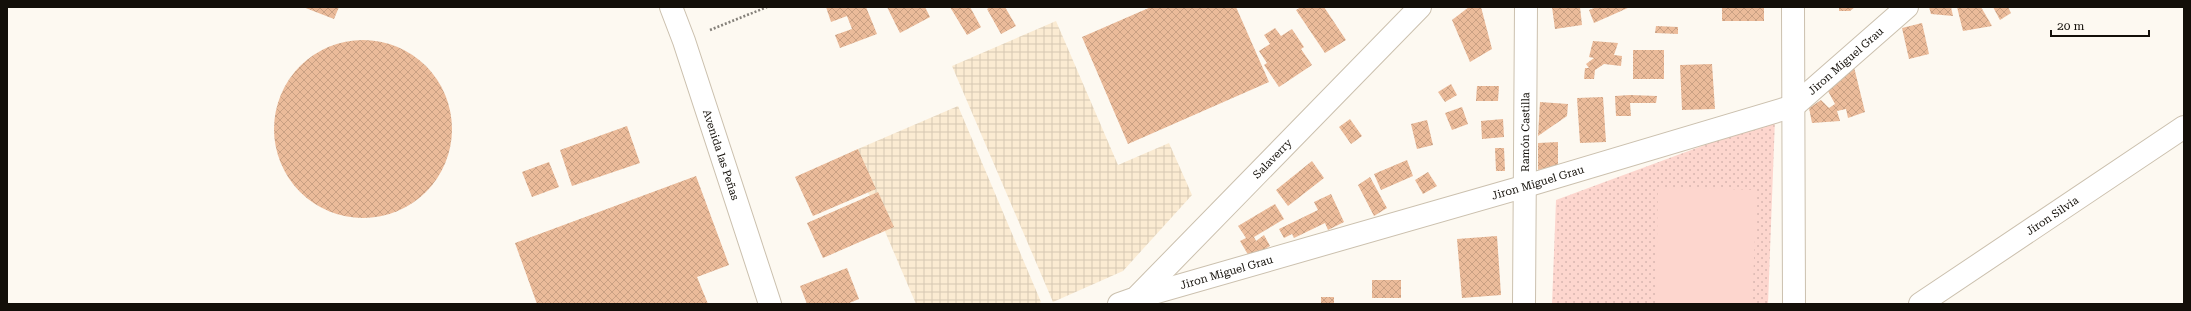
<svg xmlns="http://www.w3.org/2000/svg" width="2191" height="311" font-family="'Roboto Serif',serif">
<defs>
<pattern id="industrial-grid" width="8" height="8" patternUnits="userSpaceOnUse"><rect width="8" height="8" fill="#fbebd2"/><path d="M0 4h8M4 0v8" fill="none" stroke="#d6c8b3"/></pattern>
<pattern id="grass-dots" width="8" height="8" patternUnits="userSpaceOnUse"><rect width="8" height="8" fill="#fdd6ce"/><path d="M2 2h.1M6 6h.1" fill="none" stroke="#d8b6b0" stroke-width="1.8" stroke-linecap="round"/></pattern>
<pattern id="building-cross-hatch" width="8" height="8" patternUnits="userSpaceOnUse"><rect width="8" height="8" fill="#ebbb9a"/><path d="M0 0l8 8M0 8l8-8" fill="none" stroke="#c9a083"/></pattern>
</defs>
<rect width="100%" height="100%" fill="#fdf9f1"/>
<g fill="url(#industrial-grid)">
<polygon points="1056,21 1118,165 1169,143 1192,195 1123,271 1053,302 952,66"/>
<polygon points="958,106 1041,302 1038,304 916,304 851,152"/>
</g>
<polygon fill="url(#grass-dots)" points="1775,119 1768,304 1552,304 1556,200"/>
<polygon fill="#fdd6ce" points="1658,187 1757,190 1752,304 1656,304"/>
<g fill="url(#building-cross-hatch)">
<polygon points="303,7 339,7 334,19"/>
<polygon points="826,7 866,7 877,34 840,48 835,35 852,29 847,16 831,22"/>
<polygon points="887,7 925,7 930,17 900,33"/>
<polygon points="950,7 970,7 981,27 967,35"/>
<polygon points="990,7 1005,7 1016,26 1001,34 987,9"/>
<polygon points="1151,7 1236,7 1269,82 1128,144 1082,37"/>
<polygon points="1301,7 1324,7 1346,40 1325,53 1296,10"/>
<polygon points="1469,7 1481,7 1492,49 1470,62 1452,20"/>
<polygon points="1552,7 1580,7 1582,25 1555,29"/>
<polygon points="1597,7 1630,7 1594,23 1589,10"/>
<rect x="1722" y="7" width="42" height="14"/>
<polygon points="1839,7 1855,7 1850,11 1839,11"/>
<polygon points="1929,7 1951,7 1953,16 1931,14"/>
<polygon points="1957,7 1981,7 1992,26 1963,31"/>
<polygon points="1993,7 2008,7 2011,13 2000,20"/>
<polygon points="1922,23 1929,54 1909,59 1902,28"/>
<polygon points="1656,26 1678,27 1678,34 1655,33"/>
<polygon points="1275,28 1281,36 1292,29 1304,47 1301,49 1312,65 1279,87 1264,65 1267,63 1259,51 1270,44 1264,35"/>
<circle cx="363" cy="129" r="89"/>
<polygon points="1593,41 1618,43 1614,55 1622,56 1621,66 1604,64 1595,70 1594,79 1584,79 1585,68 1589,68 1586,64 1594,58 1589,57"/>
<rect x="1633" y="50" width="31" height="29"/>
<polygon points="1853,63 1865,112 1848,118 1846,109 1837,111 1840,121 1812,123 1809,108 1821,100 1829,108 1835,104 1828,91"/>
<polygon points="1712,64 1715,109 1682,110 1680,65"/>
<polygon points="1451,84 1457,95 1445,102 1438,92"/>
<polygon points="1477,86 1499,86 1498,101 1476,101"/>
<polygon points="1630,95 1657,96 1656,103 1630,103 1631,116 1616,116 1615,96"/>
<polygon points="1603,97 1606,142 1580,143 1577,98"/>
<polygon points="1540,102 1568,104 1567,116 1538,136"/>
<polygon points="1462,107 1468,124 1452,130 1445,113"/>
<polygon points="1350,119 1362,136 1351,144 1339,127"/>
<polygon points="1503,119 1504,137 1482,139 1481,121"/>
<polygon points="1427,120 1433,145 1417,149 1411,124"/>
<polygon points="627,126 640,163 572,186 560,150"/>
<polygon points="1558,142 1558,165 1538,170 1538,143"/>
<polygon points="1495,148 1504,148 1505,171 1496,171"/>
<polygon points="858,149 876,189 813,216 795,177"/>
<polygon points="1407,160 1413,176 1381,190 1374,174"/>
<polygon points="1312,161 1324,178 1288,206 1276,190"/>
<polygon points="549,162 559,187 532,197 522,172"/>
<polygon points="1428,172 1437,186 1423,194 1415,180"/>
<polygon points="696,176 729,265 697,277 708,304 537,304 515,243"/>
<polygon points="1370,177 1387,208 1374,216 1358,185"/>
<polygon points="878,192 894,227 823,258 807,223"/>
<polygon points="1331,194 1344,222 1328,230 1325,223 1294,238 1292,234 1284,238 1279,229 1318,210 1314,202"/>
<polygon points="1275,204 1284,219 1254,237 1256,241 1264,235 1270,246 1250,258 1240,241 1246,238 1238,226"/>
<polygon points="1497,236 1501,295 1462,298 1457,239"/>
<polygon points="847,268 859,299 847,304 807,304 800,286"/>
<rect x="1372" y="280" width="29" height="18"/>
<rect x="1321" y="297" width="13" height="7"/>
</g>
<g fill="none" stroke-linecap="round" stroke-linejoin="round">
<defs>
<g id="street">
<polyline points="1793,7 1794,304"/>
<path id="s1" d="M1136,298l390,-112 268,-80 113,-99"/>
<path id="s2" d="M1524,304l2,-297"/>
<path id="s3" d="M1920,304l264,-177"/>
</g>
<g id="secondary">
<path id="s4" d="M671,7l13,34 86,263"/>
<path id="s5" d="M1119,304l17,-6 284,-291"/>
</g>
</defs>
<use href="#street" stroke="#cbc0ae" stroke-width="24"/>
<use href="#secondary" stroke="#cbc0ae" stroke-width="24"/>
<polyline stroke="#85817a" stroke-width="2.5" stroke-dasharray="2 2" stroke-linecap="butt" points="710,30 767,7"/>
<use href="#street" stroke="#fff" stroke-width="22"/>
<use href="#secondary" stroke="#fff" stroke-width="22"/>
</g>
<g text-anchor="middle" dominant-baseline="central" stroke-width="3" stroke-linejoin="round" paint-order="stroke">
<g font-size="11" fill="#130f09" stroke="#fdf9f1">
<text stroke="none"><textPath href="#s1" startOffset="754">Jiron Miguel Grau</textPath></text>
<text stroke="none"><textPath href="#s2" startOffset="172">Ramón Castilla</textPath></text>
<text stroke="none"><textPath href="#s4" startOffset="156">Avenida las Peñas</textPath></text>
<text stroke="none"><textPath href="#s5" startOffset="213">Salaverry</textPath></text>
<text stroke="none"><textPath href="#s1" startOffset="418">Jiron Miguel Grau</textPath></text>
<text stroke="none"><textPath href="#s3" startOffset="159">Jiron Silvia</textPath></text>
<text stroke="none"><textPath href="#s1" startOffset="94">Jiron Miguel Grau</textPath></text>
</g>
</g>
<rect width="2191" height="311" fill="none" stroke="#130f09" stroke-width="16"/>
<path d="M2051 30v6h98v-6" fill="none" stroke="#130f09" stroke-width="2"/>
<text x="2057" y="30" font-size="12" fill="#130f09" stroke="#fdf9f1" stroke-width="3" paint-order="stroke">20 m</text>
</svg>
